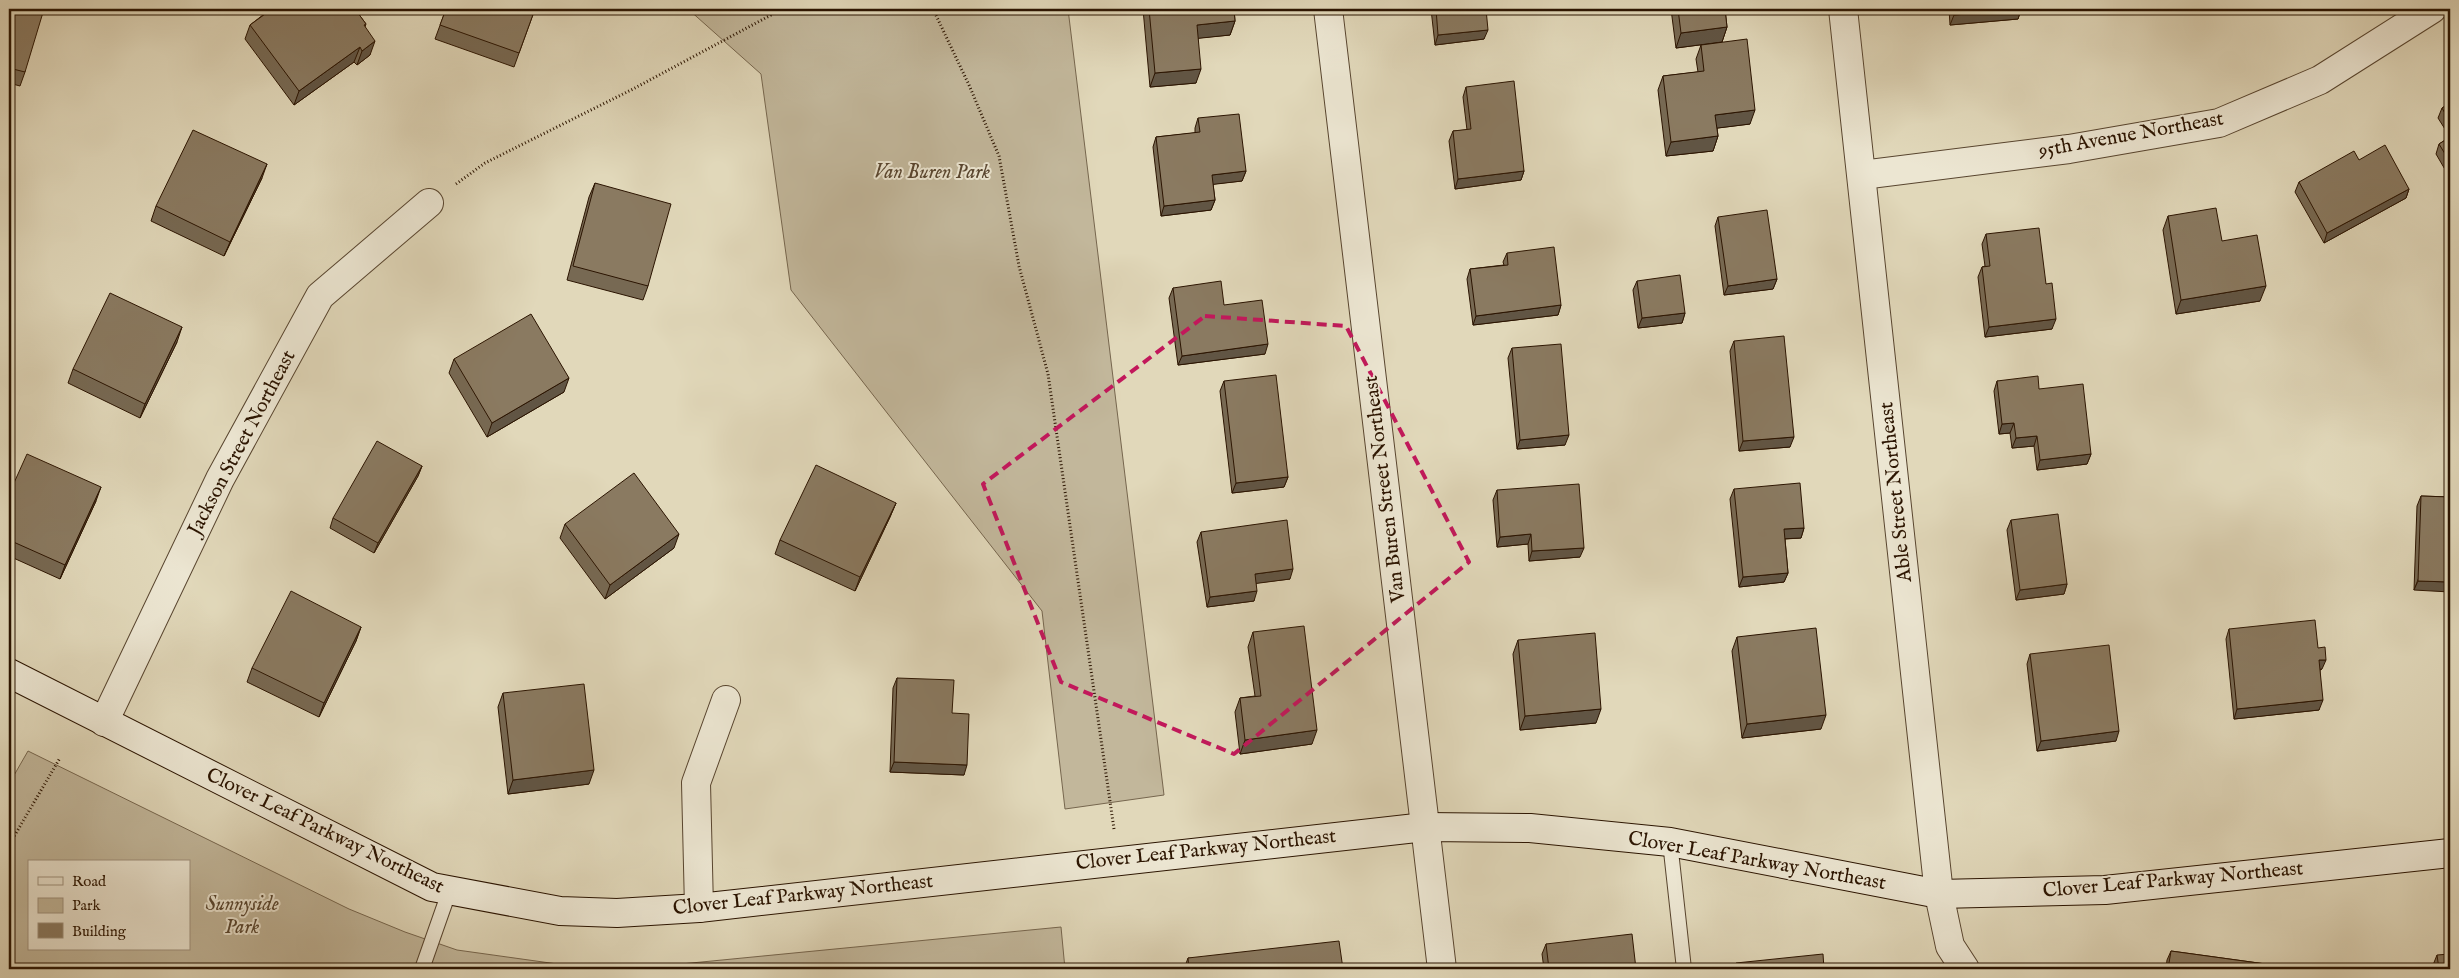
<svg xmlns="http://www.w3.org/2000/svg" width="2459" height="978" font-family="'IM FELL English',serif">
<rect width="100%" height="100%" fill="#e1d8ba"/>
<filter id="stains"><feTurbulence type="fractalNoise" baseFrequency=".004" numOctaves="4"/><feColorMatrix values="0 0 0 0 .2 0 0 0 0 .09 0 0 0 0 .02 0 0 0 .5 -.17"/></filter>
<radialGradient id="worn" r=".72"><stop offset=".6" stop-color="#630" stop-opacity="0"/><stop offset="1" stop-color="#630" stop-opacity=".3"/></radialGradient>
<g fill="#c2b79b" stroke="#76664e" fill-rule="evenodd">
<polygon points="688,9 1068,9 1164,795 1065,809 1042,611 791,290 761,74"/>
<path d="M28,751l321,158 56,23 52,18 129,18h54l421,-41 4,42h-1056v-185zM29,862h160v87h-160z"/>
</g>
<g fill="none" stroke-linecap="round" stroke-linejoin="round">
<defs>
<g id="lane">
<polyline points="1670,842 1684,969"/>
<polyline points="422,969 449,892"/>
</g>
<g id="street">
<polyline points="1328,9 1442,969"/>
<polyline points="1843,9 1939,894 1950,946 1965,969"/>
<polyline points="1862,175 2069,149 2219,123 2320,80 2432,9"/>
<polyline points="104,722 220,479 320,296 429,203"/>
<polyline points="699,908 696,783 726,700"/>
</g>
<polyline id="secondary" points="9,673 432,887 560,911 617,913 699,908 1425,827 1530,828 1670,842 1939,894 2105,890 2450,853"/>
</defs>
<use href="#lane" stroke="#58452f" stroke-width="16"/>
<use href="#street" stroke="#58452f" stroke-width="30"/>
<use href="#secondary" stroke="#2b1401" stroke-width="30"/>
<g stroke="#2b1401" stroke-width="3" stroke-dasharray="1 2.5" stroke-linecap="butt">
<polyline points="933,9 969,85 999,156 1019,266 1048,374 1114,829"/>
<polyline points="456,184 485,163 633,89 771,15 777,9"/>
<polyline points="9,845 60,758"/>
<polyline points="653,969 654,966"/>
</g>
<use href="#lane" stroke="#ece6d2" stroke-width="14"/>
<use href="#street" stroke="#ece6d2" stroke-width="28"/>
<use href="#secondary" stroke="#ece6d2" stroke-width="28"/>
</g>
<g fill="#776953" stroke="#2b1401">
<polygon points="9,9 25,72 20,86 9,83"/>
<polygon points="266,9 355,9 366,24 365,27 370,55 357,65 354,62 294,105 245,39 250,25 268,11"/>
<polygon points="446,9 535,9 514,67 435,39"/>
<polygon points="1143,9 1234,9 1235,21 1230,35 1198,38 1196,83 1150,87"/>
<polygon points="1431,9 1486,9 1484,39 1435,45"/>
<polygon points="1671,9 1725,9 1727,27 1722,42 1676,48"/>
<polygon points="1949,9 2021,9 2018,19 1950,25"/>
<polygon points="1701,45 1750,124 1717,128 1718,136 1713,151 1666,156 1658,90 1663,76 1698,72 1696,59"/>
<polygon points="1466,87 1524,171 1521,180 1455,189 1449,141 1453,131 1467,130 1463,97"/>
<polygon points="2450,103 2450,178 2436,154 2439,144 2450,137 2438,118 2442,108"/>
<polygon points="1198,118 1246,171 1242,181 1213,184 1215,200 1211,210 1161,216 1153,147 1156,137 1195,133 1195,128"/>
<polygon points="262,178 224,256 151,221 156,206"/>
<polygon points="2299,182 2409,189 2406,198 2324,243 2295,192"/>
<polygon points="595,183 648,286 643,300 567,280 589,197"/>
<polygon points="2168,216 2222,241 2260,301 2176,314 2163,230"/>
<polygon points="1718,217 1777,279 1773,289 1724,295 1715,226"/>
<polygon points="1986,234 2046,284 2052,329 1985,337 1978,277 1982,267 1985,266 1982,244"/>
<polygon points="1507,253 1561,305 1558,315 1473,325 1467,279 1470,269 1504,265 1503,262"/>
<polygon points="1637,281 1685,313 1682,323 1638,328 1633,290"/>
<polygon points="1173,288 1224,305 1265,354 1178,365 1169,298"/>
<polygon points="1734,341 1790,447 1739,451 1730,351"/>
<polygon points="177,342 140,418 68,383 73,369"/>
<polygon points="1512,348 1565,445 1517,449 1508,358"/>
<polygon points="454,359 564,392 487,437 449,373"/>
<polygon points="1224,381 1288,477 1284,487 1232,493 1220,391"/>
<polygon points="1997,381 2039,389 2091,454 2087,464 2037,470 2034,446 2012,448 2010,433 1999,434 1994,391"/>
<polygon points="422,466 418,476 374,553 330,528 333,518"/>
<polygon points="1734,489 1804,528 1801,538 1785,539 1788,573 1784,582 1739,587 1730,499"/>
<polygon points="1497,490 1580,557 1529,561 1528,544 1497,547 1493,500"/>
<polygon points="9,494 96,501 60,579 9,556"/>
<polygon points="2421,496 2450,497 2414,590 2417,506"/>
<polygon points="896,503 890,517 855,591 775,554 780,540"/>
<polygon points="2011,520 2067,584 2064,594 2016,600 2007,530"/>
<polygon points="565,524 674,548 605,599 560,538"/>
<polygon points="1201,532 1290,579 1256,583 1254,601 1207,607 1197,542"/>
<polygon points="361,627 356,641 319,717 247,682 252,668"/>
<polygon points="2229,629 2322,669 2320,670 2319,710 2234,719 2226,639"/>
<polygon points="1253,632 1312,744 1240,754 1235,712 1240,698 1255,696 1248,647"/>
<polygon points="1737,637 1821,729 1742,738 1732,651"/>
<polygon points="1518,640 1596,723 1520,730 1513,654"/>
<polygon points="2030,654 2116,741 2037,751 2027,664"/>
<polygon points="897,678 952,713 964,775 890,772 893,688"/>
<polygon points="503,693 589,784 508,794 498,707"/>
<polygon points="1546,944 1636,969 1544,969 1542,954"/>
<polygon points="2171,951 2302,969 2166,969 2167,960"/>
<polygon points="2437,955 2450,969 2434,969 2433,965"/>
<polygon points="1188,958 1343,969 1184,969"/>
</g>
<g fill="#615544" stroke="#2b1401">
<polygon points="2021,10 2018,19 1950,25 1954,15"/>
<polygon points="1235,21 1230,35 1192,39 1197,25"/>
<polygon points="1727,27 1722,42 1676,48 1681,33"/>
<polygon points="1488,30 1484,39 1435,45 1438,35"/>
<polygon points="375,41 370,55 357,65 362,51"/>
<polygon points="360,47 354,62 294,105 299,91"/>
<polygon points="1201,69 1196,83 1150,87 1155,73"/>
<polygon points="1755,110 1750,124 1710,129 1715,115"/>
<polygon points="1718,136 1713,151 1666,156 1671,142"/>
<polygon points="267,164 262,178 224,256 230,242"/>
<polygon points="1246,171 1242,181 1208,185 1212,175"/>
<polygon points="1524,171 1521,180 1455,189 1458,179"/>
<polygon points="2409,189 2406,198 2324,243 2327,233"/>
<polygon points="1215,200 1211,210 1161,216 1164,206"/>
<polygon points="1777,279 1773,289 1724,295 1728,286"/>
<polygon points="2266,286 2260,301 2176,314 2181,300"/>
<polygon points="1561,305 1558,315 1473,325 1476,316"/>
<polygon points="1685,313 1682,323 1638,328 1642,318"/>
<polygon points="2056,319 2052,329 1985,337 1989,327"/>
<polygon points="182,327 177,342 140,418 145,404"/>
<polygon points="1268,344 1265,354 1178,365 1182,356"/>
<polygon points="569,378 564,392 487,437 492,423"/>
<polygon points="2014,423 2010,433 1999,434 2002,424"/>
<polygon points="1569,435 1565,445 1517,449 1520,440"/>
<polygon points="2037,436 2034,446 2012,448 2016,438"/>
<polygon points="1794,437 1790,447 1739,451 1743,441"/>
<polygon points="2091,454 2087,464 2037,470 2040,460"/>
<polygon points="422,466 418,476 374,553 378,543"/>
<polygon points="1288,477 1284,487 1232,493 1236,483"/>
<polygon points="101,487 96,501 60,579 65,565"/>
<polygon points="896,503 890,517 855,591 860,577"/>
<polygon points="1804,528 1801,538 1780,539 1784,529"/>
<polygon points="679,534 674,548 605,599 610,585"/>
<polygon points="1531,534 1528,544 1497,547 1500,537"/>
<polygon points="1584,548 1580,557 1529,561 1532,551"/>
<polygon points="1293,569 1290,579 1252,584 1255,574"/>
<polygon points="1788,573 1784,582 1739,587 1743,577"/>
<polygon points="2418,581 2450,582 2450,592 2414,590"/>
<polygon points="2067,584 2064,594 2016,600 2020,590"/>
<polygon points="1257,591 1254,601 1207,607 1210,597"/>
<polygon points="361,627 356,641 319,717 324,703"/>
<polygon points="2319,660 2326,660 2322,669 2316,670"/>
<polygon points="2323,700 2319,710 2234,719 2237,709"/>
<polygon points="1601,709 1596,723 1520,730 1525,716"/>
<polygon points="1826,715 1821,729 1742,738 1747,724"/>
<polygon points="1317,730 1312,744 1240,754 1245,740"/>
<polygon points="2119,731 2116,741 2037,751 2041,741"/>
<polygon points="894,762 967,765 964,775 890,772"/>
<polygon points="594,770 589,784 508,794 513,780"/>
</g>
<g fill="#8a7a61" stroke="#2b1401">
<polygon points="9,9 44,9 25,72 9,68"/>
<polygon points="272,9 355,9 366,24 364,25 375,41 362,51 360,47 299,91 250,25"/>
<polygon points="446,9 535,9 519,53 440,25"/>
<polygon points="1149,9 1234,9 1235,21 1197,25 1201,69 1155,73"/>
<polygon points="1436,9 1486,9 1488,30 1438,35"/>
<polygon points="1678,9 1725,9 1727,27 1681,33"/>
<polygon points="1954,9 2021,9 2021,10 1954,15"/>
<polygon points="1747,39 1755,110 1715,115 1718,136 1671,142 1663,76 1704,71 1701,45"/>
<polygon points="1514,81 1524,171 1458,179 1453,131 1471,129 1466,87"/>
<polygon points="2450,103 2450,122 2442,108"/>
<polygon points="1239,114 1246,171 1212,175 1215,200 1164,206 1156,137 1200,132 1198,118"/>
<polygon points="193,130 267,164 230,242 156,206"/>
<polygon points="2450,137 2450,162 2439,144"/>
<polygon points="2385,145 2409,189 2327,233 2299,182 2354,151 2359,160"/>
<polygon points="595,183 671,204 648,286 573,266"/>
<polygon points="2216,208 2222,241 2257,235 2266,286 2181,300 2168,216"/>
<polygon points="1767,210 1777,279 1728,286 1718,217"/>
<polygon points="2039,228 2046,284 2052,283 2056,319 1989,327 1982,267 1990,266 1986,234"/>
<polygon points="1554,247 1561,305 1476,316 1470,269 1508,265 1507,253"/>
<polygon points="1680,275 1685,313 1642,318 1637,281"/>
<polygon points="1221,281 1224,305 1262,300 1268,344 1182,356 1173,288"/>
<polygon points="110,293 182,327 145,404 73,369"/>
<polygon points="531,314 569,378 492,423 454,359"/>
<polygon points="1784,336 1794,437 1743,441 1734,341"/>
<polygon points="1561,344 1569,435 1520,440 1512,348"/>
<polygon points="1276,375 1288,477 1236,483 1224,381"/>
<polygon points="2038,376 2039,389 2083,384 2091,454 2040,460 2037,436 2016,438 2014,423 2002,424 1997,381"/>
<polygon points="377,441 422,466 378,543 333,518"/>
<polygon points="27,454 101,487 65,565 9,540 9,494"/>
<polygon points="816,465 896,503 860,577 780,540"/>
<polygon points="634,473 679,534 610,585 565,524"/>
<polygon points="1800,483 1804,528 1784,529 1788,573 1743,577 1734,489"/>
<polygon points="1579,484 1584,548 1532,551 1531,534 1500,537 1497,490"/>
<polygon points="2421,496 2450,497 2450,582 2418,581"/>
<polygon points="2058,514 2067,584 2020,590 2011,520"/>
<polygon points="1287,520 1293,569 1255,574 1257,591 1210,597 1201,532"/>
<polygon points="291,591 361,627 324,703 252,668"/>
<polygon points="2315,620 2318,648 2325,647 2326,660 2319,660 2323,700 2237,709 2229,629"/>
<polygon points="1304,626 1317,730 1245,740 1240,698 1261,696 1253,632"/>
<polygon points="1816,628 1826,715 1747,724 1737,637"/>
<polygon points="1595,633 1601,709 1525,716 1518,640"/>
<polygon points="2109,645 2119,731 2041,741 2030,654"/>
<polygon points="897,678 954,680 952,713 969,714 967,765 894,762"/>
<polygon points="584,684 594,770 513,780 503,693"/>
<polygon points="1632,934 1636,969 1549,969 1546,944"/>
<polygon points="1339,941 1343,969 1189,969 1188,958"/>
<polygon points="2171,951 2302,969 2168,969"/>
<polygon points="1823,954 1824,969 1737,969 1736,963"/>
<polygon points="2450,954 2450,969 2439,969 2437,955"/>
</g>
<path fill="none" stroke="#c2185b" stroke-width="4" stroke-dasharray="10 6" stroke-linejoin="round" d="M1205,316l141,10 123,236 -235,192 -173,-72 -78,-198z"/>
<g text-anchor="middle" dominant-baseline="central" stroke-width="4" stroke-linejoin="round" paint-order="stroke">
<g font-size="20" fill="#2b1401" stroke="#ece6d2">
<text transform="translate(2131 135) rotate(-10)">95th Avenue Northeast</text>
<text transform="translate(242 443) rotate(-62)">Jackson Street Northeast</text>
<text transform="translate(1385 489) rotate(-97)">Van Buren Street Northeast</text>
<text transform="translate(1896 492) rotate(-96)">Able Street Northeast</text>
<text transform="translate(325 831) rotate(26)">Clover Leaf Parkway Northeast</text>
<text transform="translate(1206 850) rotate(-6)">Clover Leaf Parkway Northeast</text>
<text transform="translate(1757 861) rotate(10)">Clover Leaf Parkway Northeast</text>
<text transform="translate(2173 880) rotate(-5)">Clover Leaf Parkway Northeast</text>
<text transform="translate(803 895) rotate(-6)">Clover Leaf Parkway Northeast</text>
</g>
<g font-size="20" font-style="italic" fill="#58452f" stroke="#ece6d2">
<text x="932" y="172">Van Buren Park</text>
<text x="242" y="904">Sunnyside<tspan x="242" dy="23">Park</tspan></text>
</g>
</g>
<rect width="2459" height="978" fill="none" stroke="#e1d8ba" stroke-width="30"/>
<rect x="10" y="10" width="2439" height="958" fill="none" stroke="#2b1401" stroke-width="2.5"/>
<rect x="15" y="15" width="2429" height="948" fill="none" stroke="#2b1401"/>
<rect x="28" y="860" width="162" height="90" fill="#ece6d2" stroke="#9f927e"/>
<rect x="38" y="877" width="25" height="8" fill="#ece6d2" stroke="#9f927e"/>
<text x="72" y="886" font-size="15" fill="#2b1401">Road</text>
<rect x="38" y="898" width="25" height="15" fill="#c2b79b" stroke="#9f927e"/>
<text x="72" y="910" font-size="15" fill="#2b1401">Park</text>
<rect x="38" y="923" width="25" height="15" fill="#8a7a61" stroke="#9f927e"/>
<text x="72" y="936" font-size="15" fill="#2b1401">Building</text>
<rect width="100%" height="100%" filter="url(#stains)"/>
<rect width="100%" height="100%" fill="url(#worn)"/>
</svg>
